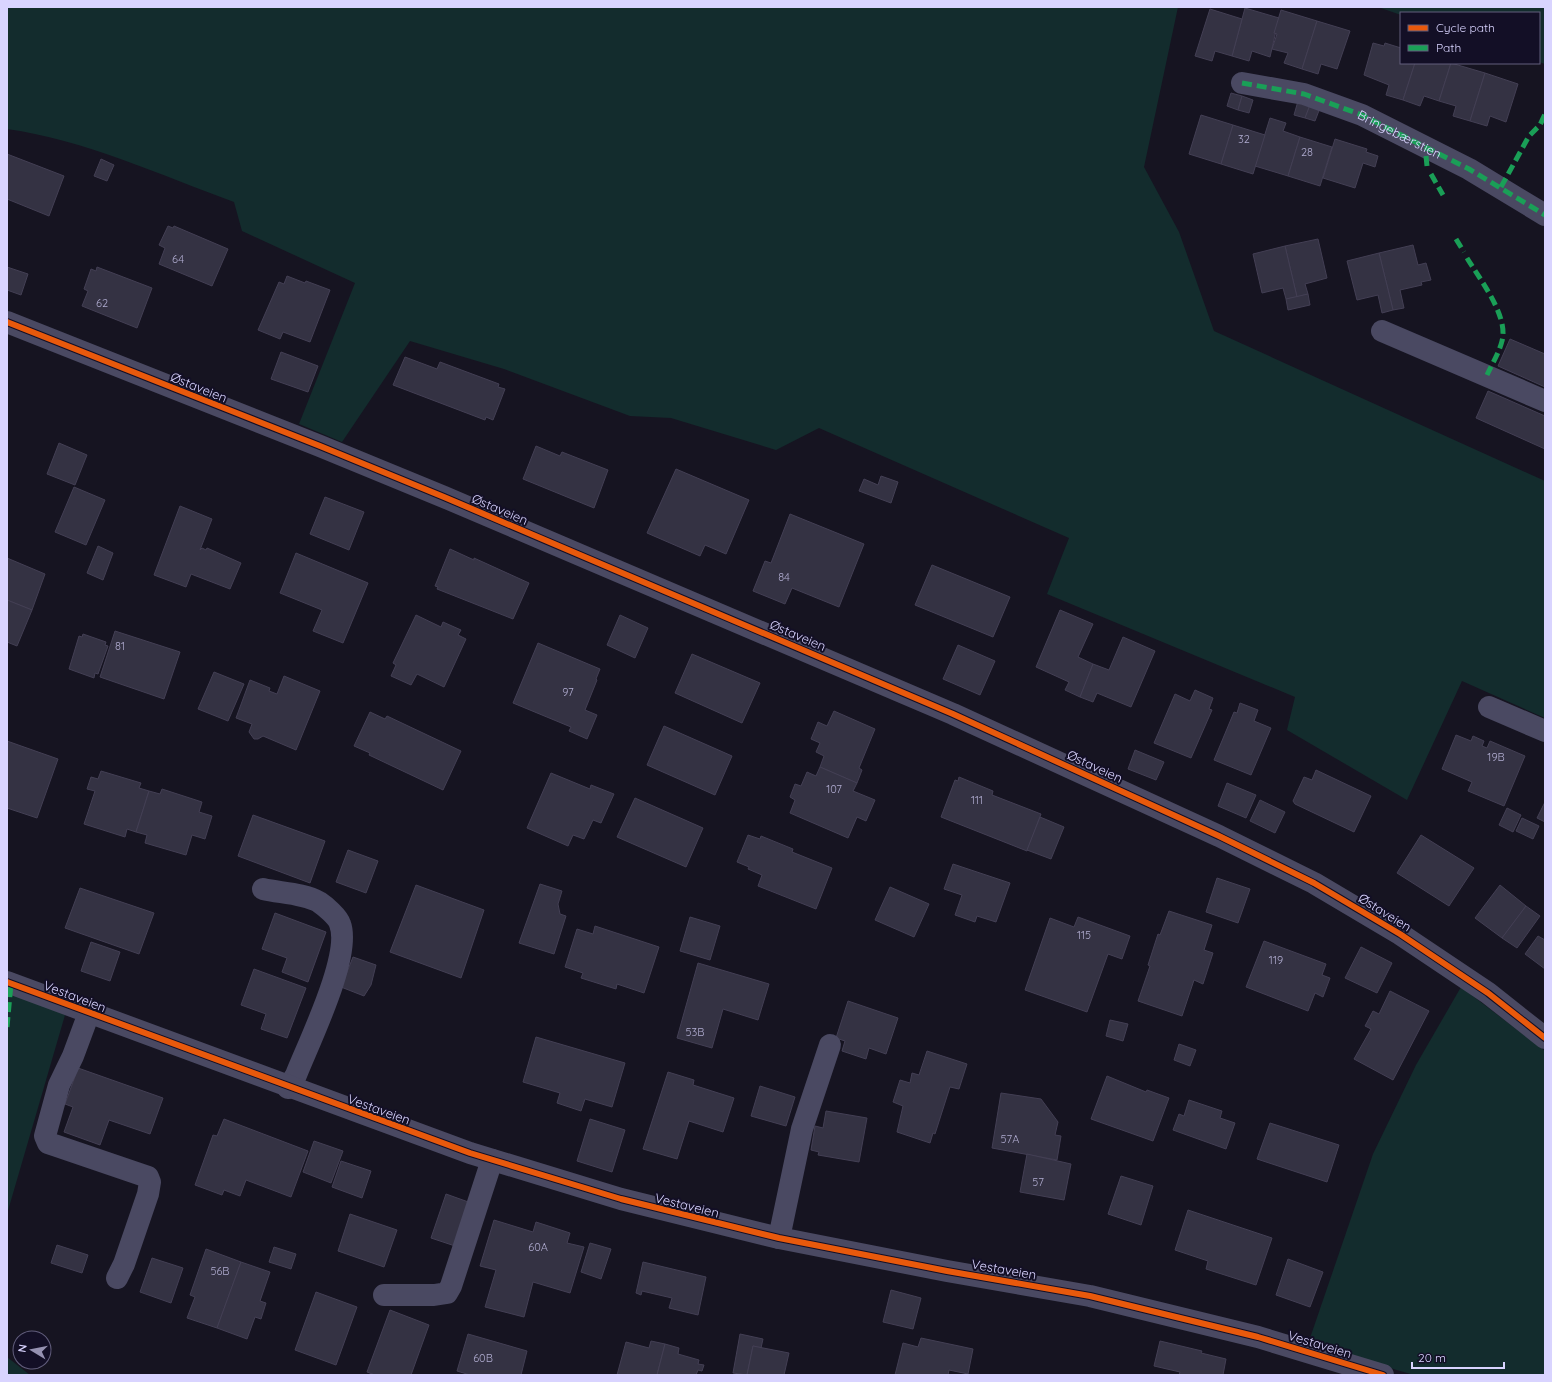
<svg xmlns="http://www.w3.org/2000/svg" width="1552" height="1382" font-family="Quicksand,sans-serif">
<rect width="100%" height="100%" fill="#161421"/>
<g fill="#132c2d">
<path d="M7,7h1171l-34,160 35,65 35,99 331,150v237l-83,-37 -55,119 -120,-70 8,-33 -248,-103 22,-56 -250,-110 -43,22 -105,-32 -41,-2 -126,-47 -94,-28 -68,101 -43,-18 56,-141 -113,-52 -8,-29c-74,-27 -149,-62 -227,-73z"/>
<polygon points="1378,7 1545,7 1545,64 1539,62 1539,13 1401,13 1401,15"/>
<polygon points="1461,987 1545,1051 1545,1375 1414,1375 1308,1344 1373,1154 1416,1065"/>
<polygon points="7,989 65,1015 7,1214"/>
<polygon points="7,1357 30,1375 7,1375"/>
</g>
<g fill="#343243" stroke="#433f54">
<polygon points="1245,8 1279,18 1270,57 1252,51 1249,61 1232,56"/>
<polygon points="1210,9 1242,19 1232,56 1215,51 1212,61 1195,56"/>
<polygon points="1281,10 1317,21 1302,69 1284,63 1288,53 1272,49 1277,34 1274,33"/>
<polygon points="1317,21 1350,31 1337,69 1321,64 1318,74 1302,69"/>
<polygon points="1373,43 1384,46 1385,43 1401,48 1401,63 1415,63 1403,100 1386,95 1389,85 1364,75"/>
<polygon points="1415,63 1451,63 1439,101 1424,96 1420,106 1403,100"/>
<polygon points="1451,63 1485,73 1470,121 1453,116 1456,106 1439,101"/>
<polygon points="1485,73 1518,84 1506,122 1490,116 1487,126 1470,121"/>
<polygon points="1231,93 1242,96 1238,110 1227,106"/>
<polygon points="1242,96 1253,100 1249,113 1238,110"/>
<polygon points="1298,101 1310,105 1305,118 1294,115"/>
<polygon points="1310,105 1320,108 1315,121 1305,118"/>
<polygon points="1201,115 1233,125 1221,164 1189,154"/>
<polygon points="1270,118 1286,123 1283,131 1300,137 1288,176 1255,166"/>
<polygon points="1233,125 1265,135 1253,174 1221,164"/>
<polygon points="1300,137 1332,147 1320,186 1288,176"/>
<polygon points="1335,139 1367,149 1366,152 1378,156 1375,167 1363,163 1355,188 1323,178"/>
<polygon points="7,154 64,176 49,216 7,199"/>
<polygon points="101,159 114,165 107,181 94,176"/>
<polygon points="168,226 173,228 174,226 228,249 212,286 159,264 165,248 159,245"/>
<polygon points="1318,239 1327,278 1305,284 1308,294 1297,297 1285,246"/>
<polygon points="1413,245 1418,265 1426,263 1431,280 1421,282 1422,285 1400,290 1404,308 1393,310 1379,253"/>
<polygon points="1285,246 1297,297 1286,299 1283,288 1262,293 1253,254"/>
<polygon points="1379,253 1393,310 1382,313 1378,295 1357,300 1347,261"/>
<polygon points="7,267 28,274 21,295 7,290"/>
<polygon points="97,267 152,288 137,328 82,306 88,291 84,289 91,269 96,271"/>
<polygon points="287,276 305,283 306,281 330,290 310,342 283,332 280,339 258,330 279,282 284,284"/>
<polygon points="1308,294 1310,305 1288,310 1286,299"/>
<polygon points="1510,339 1545,354 1545,387 1498,366"/>
<polygon points="281,352 318,366 308,392 271,379"/>
<polygon points="405,357 437,369 440,362 499,384 498,387 505,389 493,420 486,417 485,420 393,385"/>
<polygon points="1488,391 1545,416 1545,449 1476,418"/>
<polygon points="59,443 87,455 75,485 47,474"/>
<polygon points="536,446 560,456 562,452 608,470 594,508 523,479"/>
<polygon points="676,469 749,500 726,554 705,545 700,556 647,533"/>
<polygon points="881,476 898,482 891,503 859,491 864,479 878,485"/>
<polygon points="74,487 105,500 86,545 55,532"/>
<polygon points="325,497 364,512 349,550 310,534"/>
<polygon points="180,506 212,519 200,550 202,548 206,550 207,548 241,563 230,589 191,574 186,587 154,575"/>
<polygon points="790,514 864,544 839,607 792,588 785,604 753,591 765,561 771,563"/>
<polygon points="98,546 113,553 103,580 87,573"/>
<polygon points="450,549 474,560 474,558 529,583 513,619 437,589 438,587 435,586"/>
<polygon points="296,553 368,583 343,643 313,631 322,610 280,593"/>
<polygon points="7,558 45,574 32,610 7,600"/>
<polygon points="932,565 1010,597 993,637 915,605"/>
<polygon points="7,600 32,610 17,646 7,642"/>
<polygon points="1060,610 1093,624 1078,657 1093,664 1080,697 1065,690 1069,682 1036,667"/>
<polygon points="416,615 441,627 443,622 461,630 458,635 466,639 444,687 417,674 411,685 391,676 396,665 393,663"/>
<polygon points="620,615 648,628 635,658 607,645"/>
<polygon points="115,631 180,652 164,699 100,677"/>
<polygon points="83,634 106,642 105,645 108,646 98,674 95,673 94,678 69,669 79,636 82,637"/>
<polygon points="1123,637 1155,651 1131,707 1097,693 1093,702 1080,697 1093,664 1109,670"/>
<polygon points="538,643 600,669 596,679 597,680 585,710 597,715 587,739 569,731 571,727 513,703"/>
<polygon points="958,645 995,661 980,695 943,679"/>
<polygon points="692,654 760,683 742,723 675,693"/>
<polygon points="214,672 244,684 228,721 198,709"/>
<polygon points="284,676 320,691 296,750 263,736 258,739 254,739 249,732 252,724 236,718 250,680 270,688 269,691 277,694"/>
<polygon points="1195,690 1213,698 1209,709 1212,710 1191,758 1154,743 1175,694 1190,701"/>
<polygon points="1240,703 1258,710 1254,721 1271,728 1251,775 1214,760 1234,712 1237,713"/>
<polygon points="834,711 875,729 859,768 862,770 857,783 820,767 824,756 816,752 820,743 811,739 818,722 827,726"/>
<polygon points="370,712 385,719 387,716 461,751 443,790 369,755 370,753 354,746"/>
<polygon points="664,726 732,756 715,795 647,765"/>
<polygon points="1456,735 1471,741 1473,736 1484,741 1482,746 1487,748 1490,741 1525,756 1504,806 1468,791 1472,782 1442,769"/>
<polygon points="7,741 58,759 37,818 7,808"/>
<polygon points="1135,750 1164,762 1156,780 1128,769"/>
<polygon points="820,767 857,783 853,791 875,800 866,821 857,817 848,838 790,813 795,800 790,797 795,784 801,786 807,772 816,776"/>
<polygon points="1316,770 1371,796 1354,832 1295,804 1293,801 1304,777 1312,780"/>
<polygon points="101,771 141,783 139,788 149,791 136,832 127,829 125,837 84,824 95,791 87,789 91,777 98,779"/>
<polygon points="551,773 590,789 591,785 614,794 601,823 593,820 584,839 573,835 568,846 527,828"/>
<polygon points="959,777 993,791 992,795 1041,814 1027,851 941,817 955,780 958,781"/>
<polygon points="1227,783 1256,795 1246,818 1218,806"/>
<polygon points="162,789 202,802 199,812 212,816 205,839 192,835 186,855 145,843 147,835 136,832 149,791 160,794"/>
<polygon points="635,798 703,828 686,867 617,837"/>
<polygon points="1260,800 1285,812 1275,833 1250,821"/>
<polygon points="1545,802 1545,822 1537,818"/>
<polygon points="1507,808 1521,815 1513,832 1499,825"/>
<polygon points="253,815 325,841 310,883 238,856"/>
<polygon points="1040,817 1064,827 1051,859 1027,850"/>
<polygon points="1522,818 1539,826 1533,839 1516,831"/>
<polygon points="748,835 760,839 761,836 793,849 792,852 832,868 816,909 758,886 762,875 748,869 749,867 737,862"/>
<polygon points="1421,835 1474,868 1449,906 1397,873"/>
<polygon points="348,850 378,861 366,893 336,882"/>
<polygon points="953,864 1010,883 996,922 977,916 975,922 955,915 962,895 944,889"/>
<polygon points="1217,878 1250,889 1238,923 1206,912"/>
<polygon points="540,884 562,891 558,904 560,914 566,916 554,954 519,943"/>
<polygon points="416,885 484,910 461,978 390,952"/>
<polygon points="1500,885 1526,906 1502,938 1475,918"/>
<polygon points="890,887 929,904 914,937 875,920"/>
<polygon points="80,888 154,913 139,954 65,928"/>
<polygon points="1526,906 1540,916 1517,948 1502,938"/>
<polygon points="1169,911 1212,925 1204,950 1213,953 1203,984 1194,980 1182,1016 1138,1001 1150,966 1148,965 1158,934 1160,935"/>
<polygon points="275,913 326,932 308,982 282,972 287,958 262,949"/>
<polygon points="690,917 720,926 710,960 680,951"/>
<polygon points="1078,917 1130,936 1122,959 1108,954 1087,1012 1025,990 1050,918 1074,927"/>
<polygon points="595,926 659,947 644,993 617,984 616,989 581,978 583,973 565,967 577,929 593,934"/>
<polygon points="1538,936 1545,940 1545,969 1525,954"/>
<polygon points="1264,941 1326,964 1322,975 1330,978 1323,997 1315,993 1308,1011 1246,987"/>
<polygon points="91,942 120,952 110,981 81,971"/>
<polygon points="1361,947 1392,963 1377,993 1345,978"/>
<polygon points="353,957 376,965 371,985 364,996 341,987"/>
<polygon points="698,963 769,984 758,1020 723,1009 712,1048 677,1038"/>
<polygon points="254,969 306,988 287,1038 261,1029 266,1014 241,1005"/>
<polygon points="1390,991 1429,1011 1393,1080 1354,1059 1371,1029 1365,1026 1373,1011 1379,1014"/>
<polygon points="848,1001 898,1018 886,1054 869,1048 866,1059 842,1051 845,1041 836,1038"/>
<polygon points="1110,1020 1128,1024 1123,1041 1106,1036"/>
<polygon points="536,1037 625,1063 612,1107 585,1099 581,1111 557,1103 560,1093 523,1082"/>
<polygon points="1179,1044 1196,1050 1190,1066 1174,1060"/>
<polygon points="927,1051 967,1064 959,1089 950,1087 935,1134 933,1133 930,1143 897,1132 903,1106 893,1102 900,1080 910,1083 912,1073 919,1075"/>
<polygon points="78,1068 163,1098 150,1134 109,1120 100,1145 64,1132 73,1107 65,1104"/>
<polygon points="668,1072 694,1080 693,1085 734,1098 723,1132 689,1121 677,1159 643,1149"/>
<polygon points="1107,1076 1146,1092 1147,1090 1169,1098 1153,1141 1091,1119"/>
<polygon points="760,1086 795,1097 786,1126 751,1116"/>
<polygon points="1001,1093 1041,1099 1058,1122 1055,1135 1061,1136 1057,1160 992,1148"/>
<polygon points="1189,1100 1222,1111 1220,1118 1235,1123 1226,1149 1173,1130 1179,1114 1184,1116"/>
<polygon points="826,1111 867,1118 859,1162 818,1155 819,1152 811,1150 815,1126 823,1128"/>
<polygon points="224,1119 308,1151 291,1197 246,1180 240,1196 224,1190 222,1195 195,1185 213,1135 217,1136"/>
<polygon points="590,1119 625,1130 612,1172 577,1161"/>
<polygon points="1270,1123 1339,1145 1327,1182 1257,1159"/>
<polygon points="314,1141 343,1151 331,1183 303,1172"/>
<polygon points="1027,1154 1071,1164 1064,1200 1020,1192"/>
<polygon points="341,1161 371,1171 362,1198 332,1187"/>
<polygon points="1121,1176 1153,1186 1141,1225 1108,1214"/>
<polygon points="446,1194 474,1204 455,1246 431,1238"/>
<polygon points="1188,1210 1272,1238 1256,1285 1206,1269 1208,1261 1175,1250"/>
<polygon points="350,1214 397,1230 384,1267 338,1251"/>
<polygon points="494,1220 533,1232 536,1222 570,1233 567,1243 584,1247 570,1293 533,1282 524,1317 485,1307 496,1270 480,1266"/>
<polygon points="590,1243 611,1249 601,1279 581,1272"/>
<polygon points="57,1245 88,1255 82,1273 51,1263"/>
<polygon points="274,1247 296,1254 291,1269 269,1262"/>
<polygon points="206,1249 241,1262 217,1328 187,1318 195,1297 190,1295"/>
<polygon points="152,1258 183,1268 171,1303 140,1292"/>
<polygon points="1288,1259 1323,1272 1310,1307 1276,1295"/>
<polygon points="241,1262 270,1272 260,1301 266,1303 261,1319 255,1317 247,1339 217,1328"/>
<polygon points="643,1262 706,1277 698,1315 669,1308 672,1298 642,1291 641,1295 636,1293"/>
<polygon points="891,1290 921,1298 913,1329 883,1322"/>
<polygon points="316,1292 357,1307 336,1365 295,1350"/>
<polygon points="390,1310 429,1325 411,1375 375,1375 367,1372"/>
<polygon points="468,1334 527,1351 521,1375 470,1375 457,1371"/>
<polygon points="740,1334 763,1339 761,1348 753,1346 747,1375 733,1373"/>
<polygon points="921,1338 973,1349 968,1374 949,1370 948,1375 895,1375 903,1343 918,1347"/>
<polygon points="651,1341 665,1344 657,1375 617,1375 626,1342 649,1348"/>
<polygon points="1160,1341 1202,1351 1201,1353 1226,1359 1223,1375 1179,1375 1180,1372 1154,1366"/>
<polygon points="665,1344 679,1348 678,1354 699,1360 698,1364 704,1365 702,1371 698,1370 696,1375 657,1375"/>
<polygon points="753,1346 789,1353 784,1375 747,1375"/>
</g>
<g fill="none" stroke-linecap="round" stroke-linejoin="round">
<g stroke="#4a4962" stroke-width="22">
<polyline points="1242,83 1304,94 1362,115 1469,169 1545,215"/>
<polyline points="7,322 320,446 444,497 953,714 1219,836 1314,883 1400,934 1488,993 1545,1038"/>
<polyline points="1382,331 1545,401"/>
<polyline points="1489,707 1545,731"/>
<path d="M263,889c17,4 40,4 56,13 6,4 19,15 21,22 12,31 -31,118 -44,151l-8,13"/>
<polyline points="7,982 470,1153 621,1199 779,1238 947,1271 1090,1296 1258,1337 1383,1375"/>
<polyline points="89,1013 73,1056 59,1085 45,1136 48,1143 57,1146 148,1177 150,1182 148,1194 124,1264 117,1278"/>
<polyline points="779,1238 802,1129 830,1045"/>
<polyline points="384,1295 434,1295 447,1293 451,1286 492,1160"/>
</g>
<g stroke="#1a9f57" stroke-width="5" stroke-dasharray="10 5" stroke-linecap="butt">
<path id="s1" d="M1242,83l62,11 58,21 107,54 76,46"/>
<polyline points="1427,166 1426,156 1428,148"/>
<polyline points="1431,174 1443,195"/>
<polyline points="1501,187 1529,136 1540,125 1545,114"/>
<polyline points="1456,239 1464,252"/>
<path d="M1467,258c12,20 42,58 35,83 -3,12 -10,23 -15,34"/>
<polyline points="7,1027 11,984"/>
</g>
<defs>
<g id="cycleway">
<polyline points="7,322 320,446 444,497 953,714 1219,836 1314,883 1400,934 1488,993 1545,1038"/>
<polyline points="7,982 470,1153 621,1199 779,1238 947,1271 1090,1296 1258,1337 1383,1375"/>
</g>
</defs>
<use href="#cycleway" stroke="#130f26" stroke-width="8"/>
<use href="#cycleway" stroke="#e8590c" stroke-width="6"/>
</g>
<g text-anchor="middle" dominant-baseline="central" stroke-width="4" stroke-linejoin="round" paint-order="stroke">
<g font-size="11" fill="#b0acd0">
<text x="1244" y="139">32</text>
<text x="1307" y="152">28</text>
<text x="178" y="259">64</text>
<text x="102" y="303">62</text>
<text x="784" y="577">84</text>
<text x="120" y="646">81</text>
<text x="568" y="692">97</text>
<text x="1496" y="757">19B</text>
<text x="834" y="789">107</text>
<text x="977" y="800">111</text>
<text x="1084" y="935">115</text>
<text x="1276" y="960">119</text>
<text x="695" y="1032">53B</text>
<text x="1010" y="1139">57A</text>
<text x="1038" y="1182">57</text>
<text x="538" y="1247">60A</text>
<text x="220" y="1271">56B</text>
<text x="483" y="1358">60B</text>
</g>
<g font-size="13" fill="#d9d4ff" stroke="#130f26">
<text stroke="none"><textPath href="#s1" startOffset="167">Bringebærstien</textPath></text>
<text transform="translate(199 387) rotate(22)">Østaveien</text>
<text transform="translate(500 509) rotate(23)">Østaveien</text>
<text transform="translate(798 635) rotate(23)">Østaveien</text>
<text transform="translate(1095 766) rotate(25)">Østaveien</text>
<text transform="translate(1385 912) rotate(32)">Østaveien</text>
<text transform="translate(75 996) rotate(21)">Vestaveien</text>
<text transform="translate(379 1109) rotate(20)">Vestaveien</text>
<text transform="translate(687 1205) rotate(14)">Vestaveien</text>
<text transform="translate(1004 1269) rotate(10)">Vestaveien</text>
<text transform="translate(1320 1344) rotate(17)">Vestaveien</text>
</g>
</g>
<rect width="1552" height="1382" fill="none" stroke="#d9d4ff" stroke-width="16"/>
<rect x="1400" y="12" width="140" height="52" fill="#130f26" stroke="#625e7d"/>
<rect x="1408" y="25" width="20" height="6" fill="#e8590c" stroke="#625e7d"/>
<text x="1436" y="32" font-size="12" fill="#d9d4ff">Cycle path</text>
<rect x="1408" y="45" width="20" height="6" fill="#1a9f57" stroke="#625e7d"/>
<text x="1436" y="52" font-size="12" fill="#d9d4ff">Path</text>
<g transform="translate(32 1350) rotate(280)"><circle r="19" fill="#130f26" stroke="#625e7d"/>
<path d="M0-3L7 15L0 10L-7 15Z" fill="#9591b1"/>
<text y="-6" font-size="11" font-weight="bold" text-anchor="middle" fill="#d9d4ff">N</text>
</g>
<path d="M1412 1362v6h92v-6" fill="none" stroke="#d9d4ff" stroke-width="2"/>
<text x="1418" y="1362" font-size="12" fill="#d9d4ff" stroke="#130f26" stroke-width="3" paint-order="stroke">20 m</text>
</svg>
